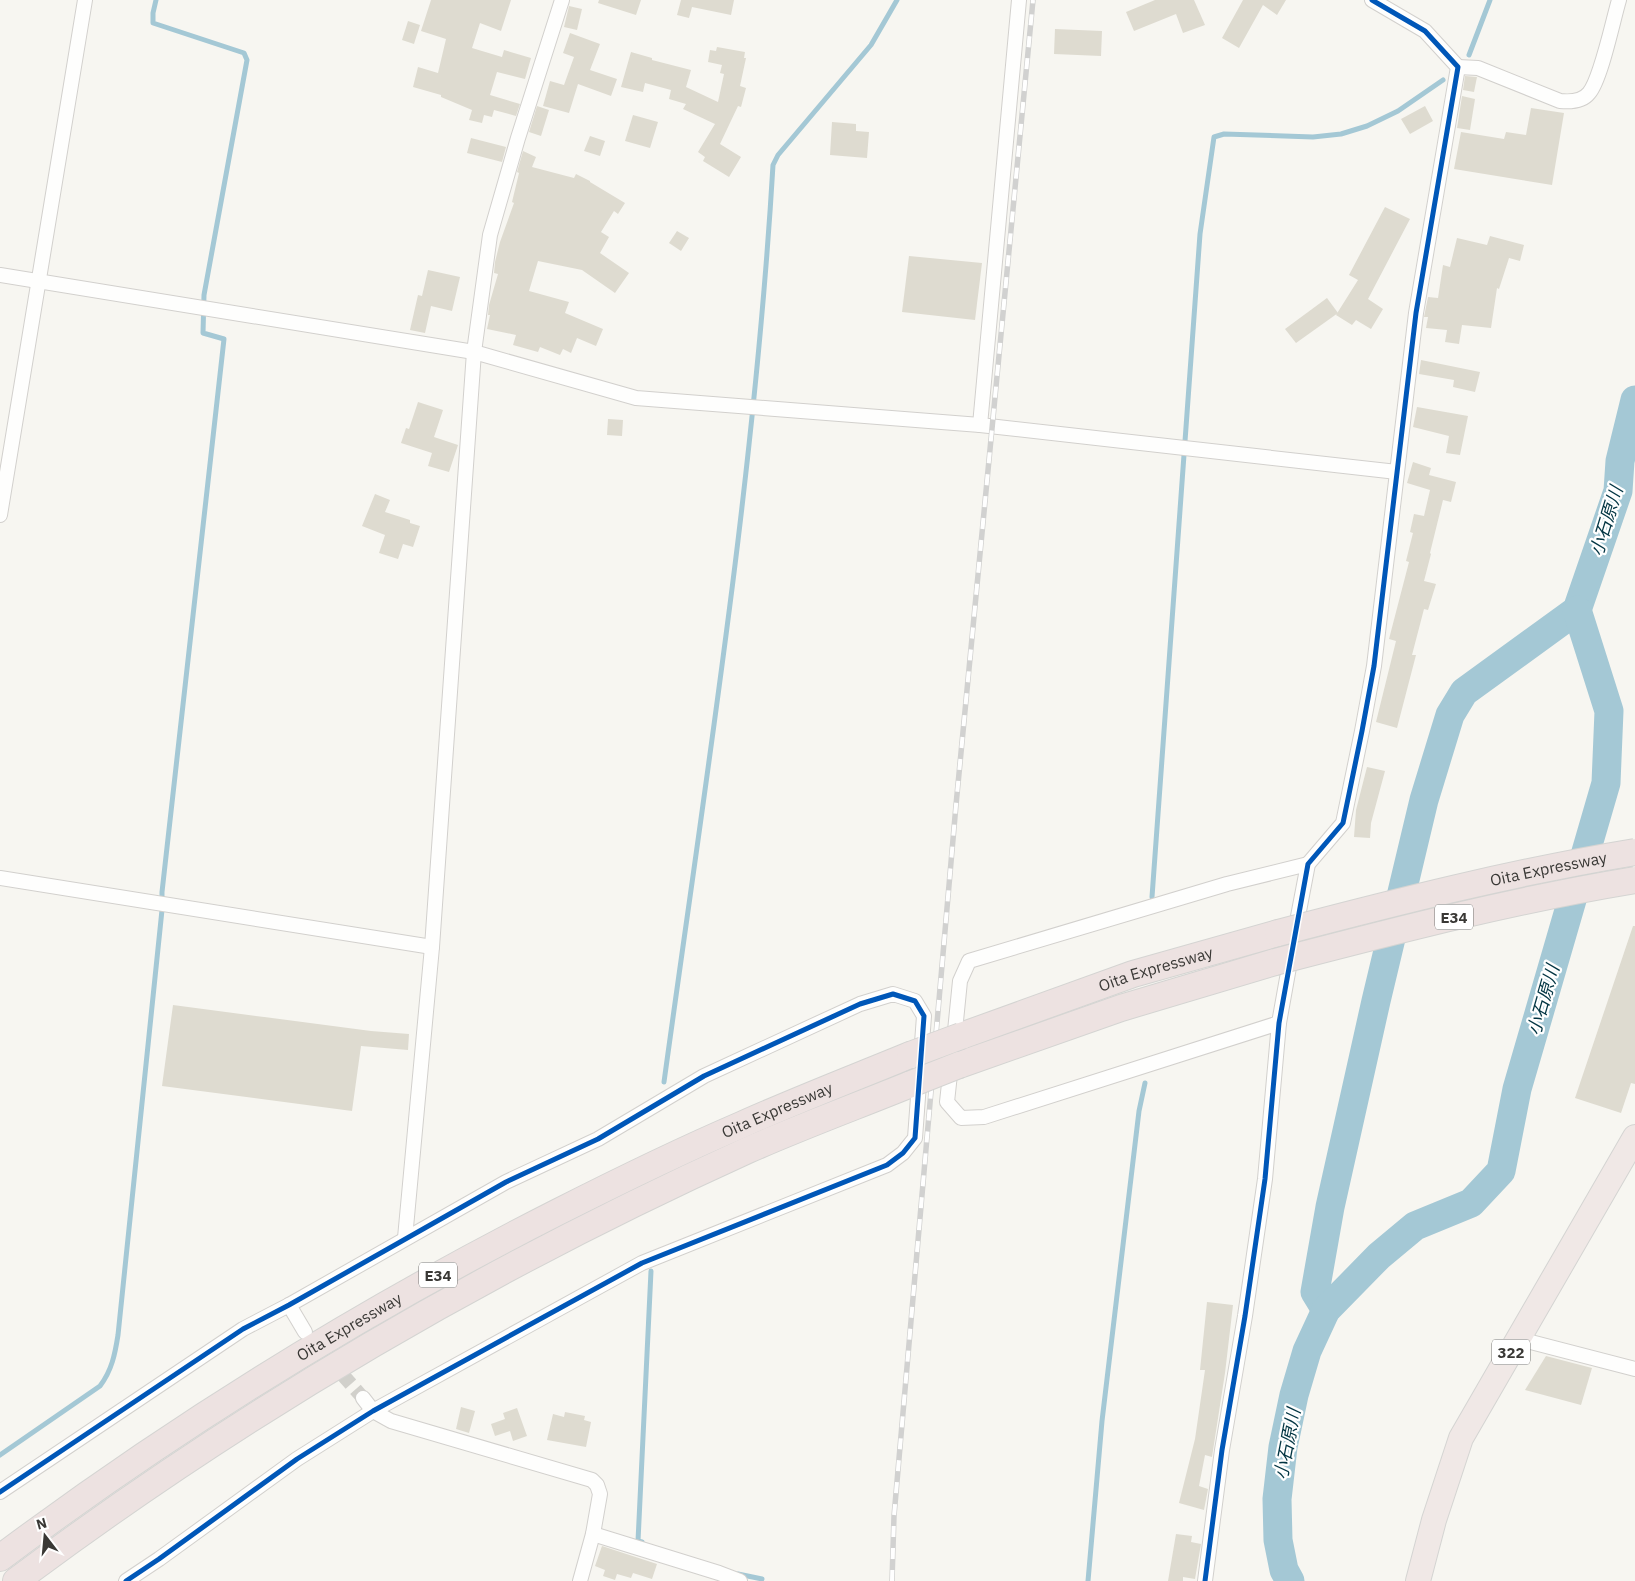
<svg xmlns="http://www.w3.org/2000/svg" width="1635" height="1581" font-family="'IBM Plex Sans','Noto Sans JP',sans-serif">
<rect width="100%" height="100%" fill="#f7f6f1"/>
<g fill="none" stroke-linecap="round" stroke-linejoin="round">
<g stroke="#a4c8d5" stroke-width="5">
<polyline points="1469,55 1490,0"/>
<polyline points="1152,897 1200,234 1214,137 1224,134 1313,137 1341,134 1367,126 1398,111 1443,80"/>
<path d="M664,1082c42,-305 91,-610 109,-917l5,-10 93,-110 26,-45"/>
<path d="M0,1455l100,-69c12,-16 15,-32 18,-51l44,-425v-18l62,-553 -21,-6 1,-38 43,-235 -3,-7 -91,-30v-10l3,-13"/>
<polyline points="642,1542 638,1541 651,1271"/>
<polyline points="738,1574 762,1579"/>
<polyline points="1088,1581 1102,1421 1139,1111 1145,1083"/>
</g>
<g stroke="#a4c8d5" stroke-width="29">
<polyline points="1326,1310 1315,1292 1330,1207 1376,1001 1424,800 1450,715 1464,692 1577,610 1618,491 1620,461 1635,400"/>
<polyline points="1290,1581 1284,1570 1278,1540 1277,1499 1283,1447 1294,1395 1307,1351 1326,1310 1379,1256 1415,1226 1471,1203 1501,1171 1517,1089 1606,783 1609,711 1577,610"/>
</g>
</g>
<g fill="#dedbd0">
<polygon points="431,0 511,0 501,31 480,23 472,48 502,57 504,50 531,58 525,79 497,72 490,95 520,104 516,116 494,110 492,117 484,115 482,123 469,120 472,110 441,97 441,95 413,87 418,67 438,73 446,39 421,31"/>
<polygon points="599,0 641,0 636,15 598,3"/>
<polygon points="681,0 734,0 731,15 692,7 689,18 677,15"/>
<polygon points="1155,0 1194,0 1205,25 1183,33 1176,14 1134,31 1126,12"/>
<polygon points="1243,0 1286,0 1277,15 1263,5 1239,48 1222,38"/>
<polygon points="569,6 582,9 577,30 564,27"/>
<polygon points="408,21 420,25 414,44 402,40"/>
<polygon points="1055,29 1102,31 1101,56 1054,54"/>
<polygon points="570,33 600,44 590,70 617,79 611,96 578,84 569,113 543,106 550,81 564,85 574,57 563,53"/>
<polygon points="717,47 745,52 744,58 746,58 740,86 746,88 741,107 738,106 720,144 741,157 729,177 703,161 705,157 698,152 715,124 683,109 686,104 669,99 671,90 645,83 643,92 621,87 631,52 652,58 652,60 691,70 686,87 718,102 724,74 720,73 722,65 708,62 710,50 716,51"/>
<polygon points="1465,76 1477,77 1474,92 1463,90"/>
<polygon points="1462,96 1475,99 1470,130 1457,128"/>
<polygon points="537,106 549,110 541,136 529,132"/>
<polygon points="1425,106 1433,121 1410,134 1401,119"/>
<polygon points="1531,108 1564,113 1552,185 1454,169 1461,132 1504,139 1506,132 1526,135"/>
<polygon points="633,115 658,122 650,148 625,141"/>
<polygon points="832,122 856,124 856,131 869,132 867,158 830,155"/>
<polygon points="590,136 605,141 600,156 584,151"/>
<polygon points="471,138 506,147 502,162 467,153"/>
<polygon points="523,151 536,157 532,167 574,178 576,174 590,181 590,182 625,203 618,214 614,211 601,232 609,237 600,253 629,273 615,293 582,270 538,261 529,291 569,302 565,313 603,329 596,346 577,338 571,353 563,349 560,355 540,347 538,352 513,345 516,335 487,329 490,315 488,315 489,305 498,274 494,273 495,262 500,242 514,203 512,202 519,173 517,172"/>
<polygon points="1385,207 1410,219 1368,299 1383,309 1371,329 1356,320 1352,325 1336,315 1358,280 1349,275"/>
<polygon points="677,231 689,238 681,251 669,243"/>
<polygon points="1490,236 1524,245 1520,261 1509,258 1499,289 1497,288 1491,328 1462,325 1459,344 1445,342 1447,330 1426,328 1428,317 1424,317 1428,297 1438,298 1443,265 1450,267 1457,238 1487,245"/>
<polygon points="909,256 982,263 975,320 902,312"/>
<polygon points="428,270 460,277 452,311 431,306 425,333 410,330 418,295 422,296"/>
<polygon points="1327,298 1338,313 1296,343 1285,329"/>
<polygon points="1421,360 1480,372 1475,392 1453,387 1454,380 1419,374"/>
<polygon points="418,402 443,410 434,437 458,445 449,472 428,466 432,453 401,443 406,428 409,429"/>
<polygon points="1417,407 1468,416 1460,455 1446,453 1449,436 1413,427"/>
<polygon points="608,419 623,420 622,436 607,435"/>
<polygon points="1413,462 1431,468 1429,475 1456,482 1451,502 1443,500 1430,553 1431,554 1424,581 1436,584 1428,610 1424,609 1412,655 1416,655 1397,728 1376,722 1396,641 1389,639 1409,562 1406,561 1413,533 1410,532 1414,514 1424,516 1430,490 1407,483"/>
<polygon points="375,494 390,500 385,512 410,520 410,523 420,526 413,547 403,544 398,559 379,553 385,535 362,526"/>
<polygon points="1367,767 1385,771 1371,823 1370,838 1354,837 1356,810"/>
<polygon points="1633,926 1635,926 1635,1084 1631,1083 1621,1113 1575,1098"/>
<polygon points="173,1005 371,1031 409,1034 408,1050 361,1046 352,1111 162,1086"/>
<polygon points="1207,1302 1233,1305 1225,1373 1212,1457 1205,1455 1199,1486 1208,1489 1204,1510 1179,1503 1195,1439 1205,1370 1200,1370"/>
<polygon points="1546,1356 1592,1368 1581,1405 1525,1390"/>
<polygon points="461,1407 475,1411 469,1433 456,1429"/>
<polygon points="517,1408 527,1436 513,1441 510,1431 495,1436 491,1424 505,1419 503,1413"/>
<polygon points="565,1412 585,1416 584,1420 591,1422 586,1447 547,1440 553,1414 564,1417"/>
<polygon points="1176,1534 1192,1536 1191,1542 1201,1544 1195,1579 1183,1577 1183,1581 1168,1581"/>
<polygon points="602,1546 657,1564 652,1579 633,1573 631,1578 617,1574 615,1580 603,1576 605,1570 595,1566"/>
</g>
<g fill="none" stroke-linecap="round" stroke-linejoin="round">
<polyline stroke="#d1d0cb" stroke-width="14" stroke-dasharray="14 7" stroke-linecap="butt" points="314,1342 363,1398"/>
<defs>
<g id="minor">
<path d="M1458,67l20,1 82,33c10,1 22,1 29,-8 12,-14 24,-73 30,-93"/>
<polyline points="0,275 474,352 636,398 980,425 1397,472"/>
<polyline points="980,425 1019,0"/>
<polyline points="0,515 85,0"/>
<polyline points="0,878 432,947"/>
<polyline points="1295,932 1308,864 1343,823 1362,731 1374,666 1416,313 1458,67 1425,31 1372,0"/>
<polyline points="954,1041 960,981 969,961 1227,884 1308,864"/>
<polyline points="951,1065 947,1102 961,1118 984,1117 1279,1023"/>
<polyline points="405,1238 432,947 474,352 490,235 518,138 562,0"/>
<polyline points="289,1305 305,1332"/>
<polyline points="1519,1339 1635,1369"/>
<polyline points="363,1398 373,1411 391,1421 592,1480 597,1485 600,1494 593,1534 580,1581"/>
<polyline points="0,1492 243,1329 289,1305 506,1182 598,1139 704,1076 860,1004 893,994 915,1001 924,1016 915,1138 903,1153 887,1165 642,1263 373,1411 297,1459 159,1559 126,1581"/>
<polyline points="593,1534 719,1573 740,1581"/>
<polyline points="1205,1581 1222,1450 1245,1316 1265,1179 1279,1023 1291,956"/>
</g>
<polyline id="trunk" points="1418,1581 1434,1520 1461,1438 1635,1137"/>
<g id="motorway">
<path id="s1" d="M961,1036l172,-62 145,-41"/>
<polyline points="959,1065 1121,1008 1275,962"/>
<path id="s2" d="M0,1558c175,-131 361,-246 556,-345 61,-31 122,-61 185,-88 56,-25 113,-47 169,-70"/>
<path d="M16,1581c227,-170 474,-314 732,-431 54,-24 109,-44 163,-66"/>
</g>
</defs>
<use href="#minor" stroke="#d2d0cd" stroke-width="16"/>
<use href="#trunk" stroke="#d4d4d2" stroke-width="26"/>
<use href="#motorway" stroke="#d4d4d2" stroke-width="28"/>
<use href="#minor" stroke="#fefefd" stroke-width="14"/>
<use href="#trunk" stroke="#f0e8e6" stroke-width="24"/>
<use href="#motorway" stroke="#ede2e1" stroke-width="26"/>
<defs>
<polyline id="rail" points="892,1581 894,1516 956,805 1033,0"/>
</defs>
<use href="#rail" stroke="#d1d1d0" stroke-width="5.5"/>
<use href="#rail" stroke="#fff" stroke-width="4" stroke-dasharray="11" stroke-linecap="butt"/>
<defs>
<g id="motorway-bridge">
<path id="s3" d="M1278,933c118,-31 236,-61 357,-81"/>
<path d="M1275,962c119,-31 238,-62 360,-82"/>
<polyline points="910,1055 961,1036"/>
<polyline points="911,1084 959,1065"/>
</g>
</defs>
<use href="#motorway-bridge" stroke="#d4d4d2" stroke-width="28" stroke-linecap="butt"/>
<use href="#motorway-bridge" stroke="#ede2e1" stroke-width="26"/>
<defs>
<g id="cycleway">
<polyline points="0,1492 243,1329 289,1305 506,1182 598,1139 704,1076 860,1004 893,994 915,1001 924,1016 915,1138 903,1153 887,1165 642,1263 373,1411 297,1459 159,1559 126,1581"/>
<polyline points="1205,1581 1222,1450 1245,1316 1265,1179 1279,1023 1308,864 1343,823 1362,731 1374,666 1416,313 1458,67 1425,31 1372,0"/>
</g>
</defs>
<use href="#cycleway" stroke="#fff" stroke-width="8"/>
<use href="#cycleway" stroke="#0057b8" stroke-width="5"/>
</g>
<g text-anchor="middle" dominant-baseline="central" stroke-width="4.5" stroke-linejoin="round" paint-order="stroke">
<g fill="#fff" stroke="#747472" stroke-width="1">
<rect x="1435" y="904.5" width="38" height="25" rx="4"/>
<rect x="419" y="1262.5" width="38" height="25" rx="4"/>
<rect x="1492" y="1339.5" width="38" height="25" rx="4"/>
</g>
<g font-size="15" font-weight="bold" fill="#393835">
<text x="1454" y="917">E34</text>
<text x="438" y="1275">E34</text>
<text x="1511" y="1352">322</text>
</g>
<g font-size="16" fill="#393835" stroke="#fff">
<text stroke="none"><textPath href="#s3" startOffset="278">Oita Expressway</textPath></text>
<text stroke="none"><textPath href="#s1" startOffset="206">Oita Expressway</textPath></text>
<text stroke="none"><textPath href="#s2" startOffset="899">Oita Expressway</textPath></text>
<text stroke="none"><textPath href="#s2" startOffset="419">Oita Expressway</textPath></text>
</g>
<g font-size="18" font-style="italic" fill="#013442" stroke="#fff">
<text transform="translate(1606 521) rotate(-73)">小石原川</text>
<text transform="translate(1543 1000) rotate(-74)">小石原川</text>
<text transform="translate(1287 1444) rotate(-79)">小石原川</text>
</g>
</g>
<g transform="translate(45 1536) rotate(344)" stroke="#ffffff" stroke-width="4" paint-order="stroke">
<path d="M0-4L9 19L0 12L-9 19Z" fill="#393835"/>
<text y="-8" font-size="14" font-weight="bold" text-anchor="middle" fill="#393835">N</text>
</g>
</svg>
